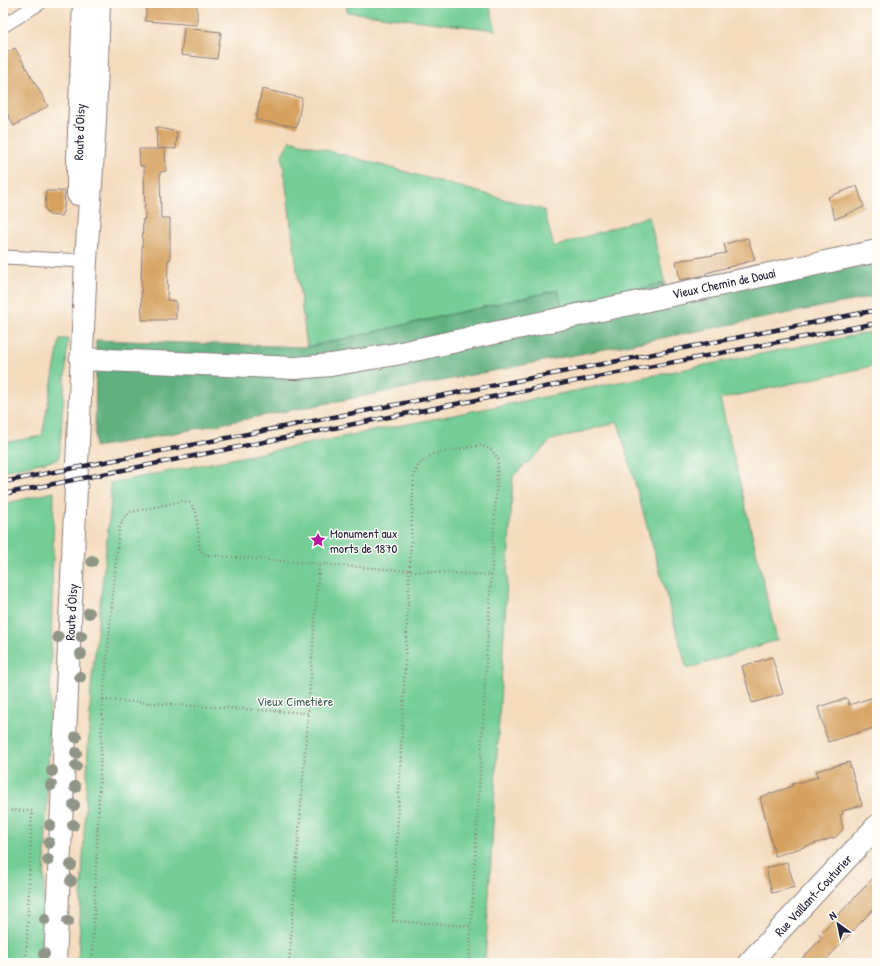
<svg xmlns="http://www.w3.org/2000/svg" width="880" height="966" font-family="'Patrick Hand',sans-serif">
<rect width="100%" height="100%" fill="#fdfcf7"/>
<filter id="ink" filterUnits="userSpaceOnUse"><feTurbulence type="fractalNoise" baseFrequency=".025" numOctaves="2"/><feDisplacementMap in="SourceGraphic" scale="8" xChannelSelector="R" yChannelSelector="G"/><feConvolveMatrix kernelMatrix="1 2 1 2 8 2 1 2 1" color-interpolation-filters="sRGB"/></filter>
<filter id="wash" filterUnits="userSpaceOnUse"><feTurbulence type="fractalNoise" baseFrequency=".012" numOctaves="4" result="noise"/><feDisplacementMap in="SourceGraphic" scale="16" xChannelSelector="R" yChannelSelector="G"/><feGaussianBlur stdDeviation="0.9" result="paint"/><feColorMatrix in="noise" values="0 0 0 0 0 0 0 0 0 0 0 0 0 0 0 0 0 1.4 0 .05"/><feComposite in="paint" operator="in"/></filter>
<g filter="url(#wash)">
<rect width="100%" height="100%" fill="#f4dbbe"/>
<g fill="#73cd95" stroke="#4a7868">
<polygon points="347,3 489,3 496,30 347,12"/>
<polygon points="290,140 544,210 554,247 649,216 665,283 561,306 558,290 307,347 282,155"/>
<polygon points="877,331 877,365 720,399 777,640 687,669 618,422 552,440 513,476 485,963 78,963 91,688 111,502 110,483"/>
<polygon points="60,339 68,339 59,459 3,471 3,443 42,436"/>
<path d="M54,492c-3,157 -5,314 -14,471h-37v-459z"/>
</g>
<polygon fill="#5eb07e" stroke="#40695c" points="877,257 877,296 159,436 95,447 96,340 307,347 558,290 562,306 665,283 667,303"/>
<g id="blocks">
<g fill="#d6a15e">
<polygon points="147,3 197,3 197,25 145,21"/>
<polygon points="184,28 221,32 217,59 181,55"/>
<polygon points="15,48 48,106 14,126 3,106 3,55"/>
<polygon points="262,89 302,98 297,127 256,120"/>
<polygon points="156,127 177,132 176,149 157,148"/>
<polygon points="139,149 165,149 166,171 160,172 161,218 170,218 170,260 168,260 167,300 176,301 176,319 167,319 167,320 142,320 141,282 143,219 145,219 144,166 140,166"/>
<polygon points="857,186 864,207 835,219 828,197"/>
<polygon points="46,191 65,191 64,209 61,216 49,215 45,208"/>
<polygon points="748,238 755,260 706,273 706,275 680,280 676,261 726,253 724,244"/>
<polygon points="772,657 783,694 752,703 742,666"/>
<polygon points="877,696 877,727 828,742 818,707 847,698 849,705"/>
<polygon points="849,762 862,805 842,811 843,814 840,815 843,829 836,837 775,856 760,797 793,786 792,784 818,777 816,771"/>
<polygon points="787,862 795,887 772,893 766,868"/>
<polygon points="877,874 877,905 823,963 798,963 822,938 819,935"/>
</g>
</g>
</g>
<g filter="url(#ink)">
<use href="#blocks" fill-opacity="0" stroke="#8b7e7c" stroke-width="1"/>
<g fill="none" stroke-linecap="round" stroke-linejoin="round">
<defs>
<g id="lane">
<polyline points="3,26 40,3"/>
<polyline points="3,257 86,261"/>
</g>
<g id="street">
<polyline points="81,359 295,368 331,365 396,354 877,251"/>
<polyline points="749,963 877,826"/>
</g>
<g id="secondary">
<polyline points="78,194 78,158 84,3"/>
<polyline points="55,963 86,261 95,121 99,3"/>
</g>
</defs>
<use href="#lane" stroke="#8b7e7c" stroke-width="15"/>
<use href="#street" stroke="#8b7e7c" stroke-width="24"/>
<use href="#secondary" stroke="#8b7e7c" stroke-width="24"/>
<g stroke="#8b7e7c" stroke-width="2.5" stroke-dasharray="1 3" stroke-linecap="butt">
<polyline points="103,700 308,713 319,564"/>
<polyline points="3,810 32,811 26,963"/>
<polyline points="92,963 103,700 119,529 124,517 131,512 183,501 190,503 196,511 200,550 206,555 410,571 491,575"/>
<polyline points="289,963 308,713"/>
<polyline points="469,963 498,459 492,450 481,445 433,454 418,465 414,475 393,921 471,926"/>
</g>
<use href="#lane" stroke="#fff" stroke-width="13"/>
<use href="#street" stroke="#fff" stroke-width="22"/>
<use href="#secondary" stroke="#fff" stroke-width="22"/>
<defs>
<g id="rail">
<polyline points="3,482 877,310"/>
<polyline points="3,494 409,413 877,323"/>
</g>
</defs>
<use href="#rail" stroke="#22223b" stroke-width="4.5"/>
<use href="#rail" stroke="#fdfcf7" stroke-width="3" stroke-dasharray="9" stroke-linecap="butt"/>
</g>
<g fill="#909687">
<circle cx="92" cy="561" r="6"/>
<circle cx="89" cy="613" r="6"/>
<circle cx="81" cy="636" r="6"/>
<circle cx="58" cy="637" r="6"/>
<circle cx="81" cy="654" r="6"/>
<circle cx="80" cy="677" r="6"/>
<circle cx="76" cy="737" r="6"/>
<circle cx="76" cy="753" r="6"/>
<circle cx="76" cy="766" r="6"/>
<circle cx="52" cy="771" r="6"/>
<circle cx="51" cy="785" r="6"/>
<circle cx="75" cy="787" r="6"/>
<circle cx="74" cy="805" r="6"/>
<circle cx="50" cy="825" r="6"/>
<circle cx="73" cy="825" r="6"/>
<circle cx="49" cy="843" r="6"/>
<circle cx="48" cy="860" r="6"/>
<circle cx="71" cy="865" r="6"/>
<circle cx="71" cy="881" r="6"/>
<circle cx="45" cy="919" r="6"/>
<circle cx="68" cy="921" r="6"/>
<circle cx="44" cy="954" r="6"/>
</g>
</g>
<defs>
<symbol id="sight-bare" viewBox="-9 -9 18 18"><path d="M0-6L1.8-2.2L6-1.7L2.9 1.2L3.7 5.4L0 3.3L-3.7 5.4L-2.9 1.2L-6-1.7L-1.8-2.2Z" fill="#b5179e" stroke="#fdfcf7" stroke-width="2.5" paint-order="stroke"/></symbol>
</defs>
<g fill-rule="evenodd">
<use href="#sight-bare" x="307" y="529" width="22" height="22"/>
</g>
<g text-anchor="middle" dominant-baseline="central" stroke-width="3" stroke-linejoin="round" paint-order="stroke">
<g font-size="13" fill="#22223b" stroke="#fdfcf7">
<text transform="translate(79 132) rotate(-88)">Route d'Oisy</text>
<text transform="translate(724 283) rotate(-12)">Vieux Chemin de Douai</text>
<text transform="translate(71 612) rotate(-87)">Route d'Oisy</text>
<text transform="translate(813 895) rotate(-47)">Rue Vaillant-Couturier</text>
</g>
<g font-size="13" fill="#22223b" stroke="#fdfcf7" text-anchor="start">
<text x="330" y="533">Monument aux<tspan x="330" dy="15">morts de 1870</tspan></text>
</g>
<g font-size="13" fill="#3e5e5a" stroke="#fdfcf7">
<text x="295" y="701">Vieux Cimetière</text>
</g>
</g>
<rect width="880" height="966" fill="none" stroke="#fdfcf7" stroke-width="16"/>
<g transform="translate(838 924) rotate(327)" stroke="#fdfcf7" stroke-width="3" paint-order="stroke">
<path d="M0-3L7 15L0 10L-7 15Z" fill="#22223b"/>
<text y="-6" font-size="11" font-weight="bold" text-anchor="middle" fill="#22223b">N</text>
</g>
</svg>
